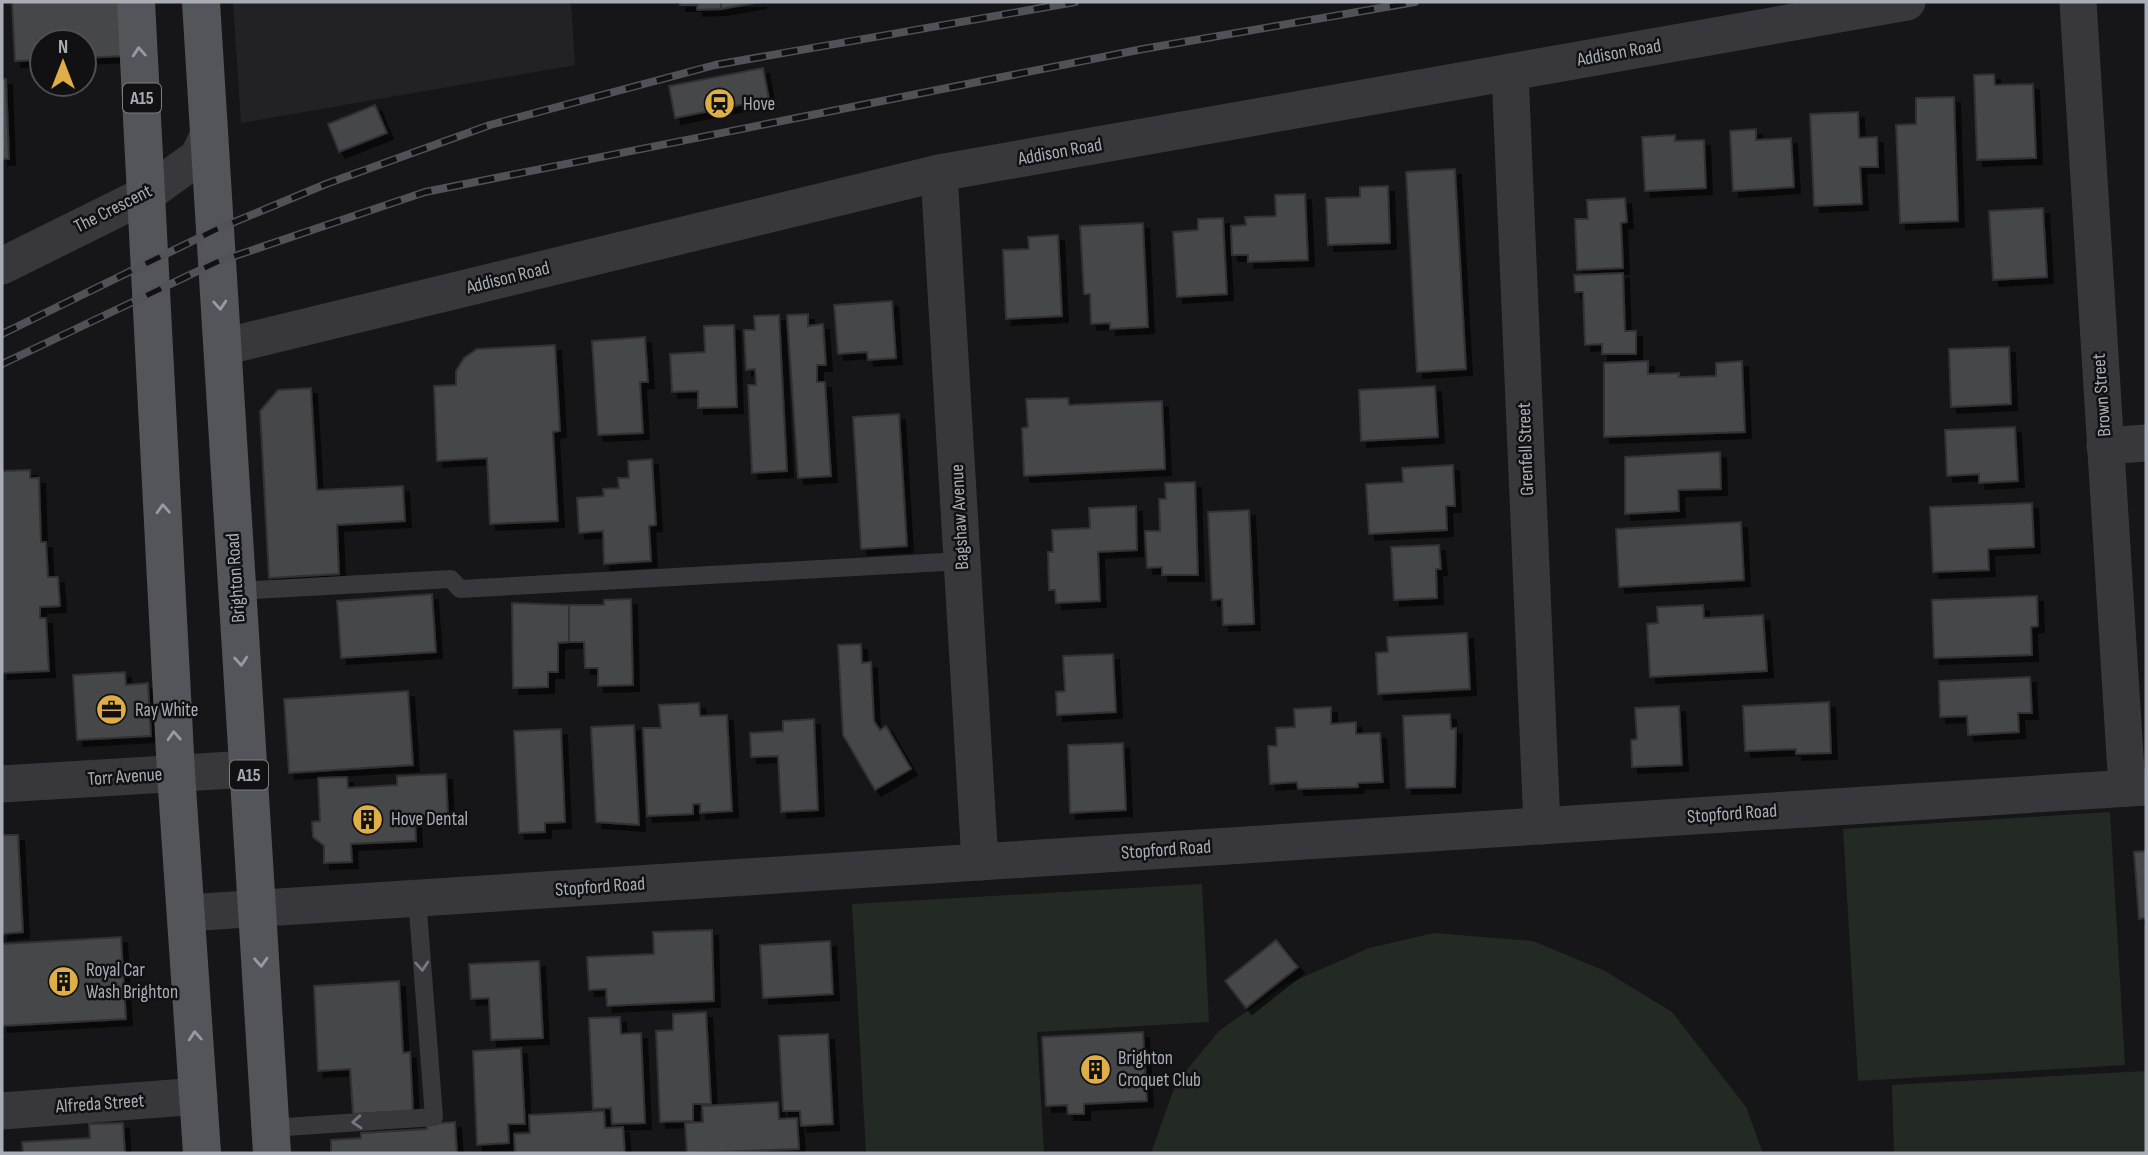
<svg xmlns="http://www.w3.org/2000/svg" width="2148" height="1155" font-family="'Sofia Sans Condensed',sans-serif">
<defs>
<filter id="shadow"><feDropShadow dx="6" dy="6" stdDeviation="0" flood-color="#0009"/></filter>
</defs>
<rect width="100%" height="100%" fill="#161618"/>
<polygon fill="#222225" points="233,2 571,2 575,65 241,123"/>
<g fill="#232a24">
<polygon points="2110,812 2125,1065 1858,1081 1843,829"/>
<polygon points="1202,884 1209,1022 1037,1032 1044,1153 866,1153 852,904"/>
<polygon points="1434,933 1533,941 1605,971 1672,1012 1746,1107 1763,1153 1151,1153 1176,1083 1219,1031 1283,986 1369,948"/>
<polygon points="2146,1071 2146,1153 1894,1153 1892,1085"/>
</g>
<g fill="#45464a" stroke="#303034" stroke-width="2" filter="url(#shadow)">
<polygon points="12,2 119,2 122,56 84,58 84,42 42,42 42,60 15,61"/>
<polygon points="680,2 721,2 721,9 697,10 697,5 680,5"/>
<polygon points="721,2 761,2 721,9"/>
<polygon points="763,68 769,99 675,118 669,86"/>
<polygon points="1994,74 1995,85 2033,84 2036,158 1977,160 1974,75"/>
<polygon points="2,79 6,79 9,159 2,159"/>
<polygon points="1954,97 1958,221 1900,223 1896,125 1916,124 1916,98"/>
<polygon points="375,105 387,133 339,152 328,124"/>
<polygon points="1858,112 1859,138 1877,137 1878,167 1860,167 1862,204 1814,206 1810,114"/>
<polygon points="1756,129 1756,140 1791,138 1794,187 1733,191 1730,131"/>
<polygon points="1675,135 1675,141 1704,140 1706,188 1645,191 1642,137"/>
<polygon points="1455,169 1466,369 1417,372 1406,172"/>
<polygon points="1388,186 1390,243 1328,245 1326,198 1360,197 1360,187"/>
<polygon points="1305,194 1308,260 1248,262 1248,255 1232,255 1231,226 1246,225 1245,217 1276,216 1275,195"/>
<polygon points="1625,198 1627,222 1621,223 1623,268 1577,270 1575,219 1588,219 1587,200"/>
<polygon points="2043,208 2047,277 1993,280 1989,211"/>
<polygon points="1223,218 1227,294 1177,297 1173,232 1198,230 1198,219"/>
<polygon points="1143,223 1148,327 1110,329 1110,323 1091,324 1090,294 1084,294 1080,226"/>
<polygon points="1058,235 1062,316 1006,319 1003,250 1029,249 1028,237"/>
<polygon points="1623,273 1625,331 1636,331 1636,354 1602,354 1602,344 1585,345 1583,292 1575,292 1574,275"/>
<polygon points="892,301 896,358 868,360 867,352 838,354 834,305"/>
<polygon points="808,314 808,326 823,324 826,365 817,365 817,382 825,382 831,476 798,478 787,315"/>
<polygon points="779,315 787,471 752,473 748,385 756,385 755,369 746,370 744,330 755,330 754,316"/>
<polygon points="734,325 737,407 698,408 698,391 672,392 670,354 705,352 704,326"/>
<polygon points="645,337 648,382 640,382 643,433 598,435 592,341"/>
<polygon points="555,345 560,431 553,432 558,521 490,524 487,458 437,461 434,386 456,385 456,371 464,358 477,349"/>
<polygon points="2009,347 2011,404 1951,407 1949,349"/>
<polygon points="1648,361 1648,374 1679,373 1679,377 1716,376 1716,363 1742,361 1745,432 1604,437 1604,363"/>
<polygon points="1435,386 1438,437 1361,441 1359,390"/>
<polygon points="311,388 317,490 403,486 405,521 337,525 339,574 269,578 260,411 278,390"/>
<polygon points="1068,398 1069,405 1162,401 1165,469 1024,476 1022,428 1028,427 1026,399"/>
<polygon points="899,414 907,546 861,549 853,417"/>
<polygon points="2015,427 2018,481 1979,483 1979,474 1947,476 1945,430"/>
<polygon points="1720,452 1721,489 1678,490 1679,511 1625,514 1625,457"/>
<polygon points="652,459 656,525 649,526 651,561 604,564 603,531 579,533 577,498 604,496 603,489 619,488 618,478 629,478 628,461"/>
<polygon points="1453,465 1455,506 1446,506 1447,530 1369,534 1366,484 1403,482 1402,468"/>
<polygon points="30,470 30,478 39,478 41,542 46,542 48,577 58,577 60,606 40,607 40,618 46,618 49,671 2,673 2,471"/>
<polygon points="1195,482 1198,575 1162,575 1162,567 1147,568 1145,531 1160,531 1159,499 1166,499 1165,483"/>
<polygon points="2032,503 2034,547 1988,549 1989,570 1933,572 1930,507"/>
<polygon points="1136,506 1137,550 1098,552 1100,601 1056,603 1055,590 1049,590 1048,552 1053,552 1052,530 1090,528 1089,508"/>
<polygon points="1249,510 1254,624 1223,625 1222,599 1212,600 1208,512"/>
<polygon points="1741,522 1744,580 1619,587 1616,529"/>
<polygon points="1439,545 1441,569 1436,569 1437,598 1394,600 1391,547"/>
<polygon points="432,594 436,652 341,658 337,601"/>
<polygon points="2037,596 2038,626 2031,627 2032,655 1934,658 1932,600"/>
<polygon points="631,599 633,685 598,686 598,668 585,668 584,642 569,642 569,605 604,605 604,600"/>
<polygon points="512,603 569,605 569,642 558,643 558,672 548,672 548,687 513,688"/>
<polygon points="1703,605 1704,618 1763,615 1767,671 1650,677 1647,624 1658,623 1657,607"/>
<polygon points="1467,633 1470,689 1378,694 1376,653 1388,652 1387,637"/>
<polygon points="861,644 862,663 871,662 874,721 880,730 886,726 911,769 875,790 843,735 838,645"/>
<polygon points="1113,654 1116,712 1057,715 1056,692 1065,691 1063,656"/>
<polygon points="125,672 126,685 148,683 151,736 77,740 73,675"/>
<polygon points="2030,677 2032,713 2018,713 2019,732 1968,735 1967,716 1940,717 1939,681"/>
<polygon points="408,691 413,765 289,773 284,699"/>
<polygon points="1829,702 1831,753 1796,754 1796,749 1745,751 1743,706"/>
<polygon points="699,703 700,716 727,715 732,811 700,813 700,804 693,804 693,814 647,816 643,728 661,728 659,705"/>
<polygon points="1679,706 1682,765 1632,767 1631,740 1637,739 1635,708"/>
<polygon points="1331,707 1331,724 1356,722 1356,734 1380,733 1383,782 1358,783 1358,787 1298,789 1297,782 1270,784 1268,746 1277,746 1276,728 1295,727 1294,709"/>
<polygon points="1450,714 1451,729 1456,728 1455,787 1406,788 1403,716"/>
<polygon points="814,719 818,810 781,812 778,756 751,757 750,733 783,731 783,721"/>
<polygon points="634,725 639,825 596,822 591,727"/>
<polygon points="561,729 565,822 545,823 545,832 519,833 514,731"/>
<polygon points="1123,743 1126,810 1070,813 1068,745"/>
<polygon points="446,774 448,815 415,816 416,841 351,844 352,862 324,863 324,846 313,837 312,822 320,821 318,778 347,777 348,788 397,785 397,776"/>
<polygon points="2,835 18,835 23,932 2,934"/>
<polygon points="2146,851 2146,918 2139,919 2134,852"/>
<polygon points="712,930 714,1001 607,1006 606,989 589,990 587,957 654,954 653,932"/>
<polygon points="121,937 126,1019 2,1026 2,944"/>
<polygon points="1276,940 1298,967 1246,1008 1225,981"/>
<polygon points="830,941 833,994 763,998 760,945"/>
<polygon points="539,961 543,1038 491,1040 489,998 471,999 469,964"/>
<polygon points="399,981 403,1053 410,1052 413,1111 353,1114 350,1069 318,1071 314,986"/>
<polygon points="706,1012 711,1104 693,1104 693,1121 660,1122 656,1031 673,1030 673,1014"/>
<polygon points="620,1017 621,1034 641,1033 645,1123 612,1124 611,1108 593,1109 589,1018"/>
<polygon points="1143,1032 1147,1101 1084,1104 1084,1114 1068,1114 1067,1105 1046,1106 1042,1037"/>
<polygon points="828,1034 833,1124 801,1126 800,1111 783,1111 779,1036"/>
<polygon points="521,1048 525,1124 508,1124 509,1143 477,1145 473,1051"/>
<polygon points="778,1102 779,1119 797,1118 799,1149 687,1153 685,1123 703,1122 702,1106"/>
<polygon points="604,1111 605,1128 623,1127 625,1153 515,1153 514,1134 530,1133 529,1115"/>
<polygon points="455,1122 457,1153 331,1153 331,1140 361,1138 361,1133 427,1129 426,1124"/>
<polygon points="123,1123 125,1153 23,1153 22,1142 90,1138 89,1124"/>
</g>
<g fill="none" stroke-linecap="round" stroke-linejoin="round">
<g stroke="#38383c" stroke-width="18">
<polyline points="237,591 451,579 460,589 962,561"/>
<polyline points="271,1128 434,1117 417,898"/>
</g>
<g stroke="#38383c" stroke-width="37">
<polyline points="2078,2 2127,788"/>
<polyline points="1510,72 1542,826"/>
<polyline points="939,173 980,862"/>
<polyline points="2,266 147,194 198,157 209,134"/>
<polyline points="223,347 939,173 1907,2"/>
<polyline points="2105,446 2146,443"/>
<polyline points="2,784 248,769"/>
<polyline points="186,913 2146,787"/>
<polyline points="2,1111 199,1096"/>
</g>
<g stroke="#54555b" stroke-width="38">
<polyline points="136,2 176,773 202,1153"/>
<polyline points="201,2 272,1153"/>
</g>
<defs>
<g id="rail">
<polyline points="2,334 215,230 326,184 490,125 715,65 1075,2"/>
<polyline points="2,364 217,262 425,192 1143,49 1415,2"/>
</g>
</defs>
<use href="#rail" stroke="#515257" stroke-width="8"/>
<use href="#rail" stroke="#111113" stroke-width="5" stroke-dasharray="16" stroke-linecap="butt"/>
</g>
<defs><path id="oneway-chevron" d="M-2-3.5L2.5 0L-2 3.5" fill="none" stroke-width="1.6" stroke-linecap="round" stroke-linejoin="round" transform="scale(1.75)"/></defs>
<g stroke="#989ba4">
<use href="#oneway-chevron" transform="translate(139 52) rotate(-94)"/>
<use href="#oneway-chevron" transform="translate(220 305) rotate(86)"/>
<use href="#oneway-chevron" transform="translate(163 509) rotate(-93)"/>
<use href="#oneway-chevron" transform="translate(241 661) rotate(86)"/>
<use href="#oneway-chevron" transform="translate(174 736) rotate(-93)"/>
<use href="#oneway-chevron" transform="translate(261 962) rotate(87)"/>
<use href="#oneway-chevron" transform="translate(195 1036) rotate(-94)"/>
</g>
<g stroke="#76787f">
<use href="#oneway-chevron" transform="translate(422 966) rotate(86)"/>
<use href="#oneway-chevron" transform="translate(357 1122) rotate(176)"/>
</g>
<defs>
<symbol id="station-disc" viewBox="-11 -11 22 22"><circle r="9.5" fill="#e0ae46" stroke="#111113"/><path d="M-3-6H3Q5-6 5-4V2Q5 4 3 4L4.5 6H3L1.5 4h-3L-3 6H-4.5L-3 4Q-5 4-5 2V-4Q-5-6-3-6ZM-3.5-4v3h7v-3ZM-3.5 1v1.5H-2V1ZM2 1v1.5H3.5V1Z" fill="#111"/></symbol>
<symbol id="office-disc" viewBox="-11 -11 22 22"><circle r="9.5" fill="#e0ae46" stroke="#111113"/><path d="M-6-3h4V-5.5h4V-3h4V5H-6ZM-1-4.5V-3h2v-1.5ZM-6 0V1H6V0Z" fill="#111"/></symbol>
<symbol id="building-disc" viewBox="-11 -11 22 22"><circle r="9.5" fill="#e0ae46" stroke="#111113"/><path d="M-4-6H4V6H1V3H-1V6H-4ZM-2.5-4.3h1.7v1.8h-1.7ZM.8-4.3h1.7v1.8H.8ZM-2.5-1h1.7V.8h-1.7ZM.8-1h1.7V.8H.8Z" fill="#111"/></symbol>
</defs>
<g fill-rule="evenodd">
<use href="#station-disc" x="702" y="86" width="35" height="35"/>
<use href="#office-disc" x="94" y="692" width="35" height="35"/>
<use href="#building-disc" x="350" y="802" width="35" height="35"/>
<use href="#building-disc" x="46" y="964" width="35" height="35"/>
<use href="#building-disc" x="1078" y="1052" width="35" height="35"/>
</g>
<g text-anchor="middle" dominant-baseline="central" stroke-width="5" stroke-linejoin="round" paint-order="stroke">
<g fill="#111113" stroke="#7b7e85" stroke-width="2">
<rect x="123" y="83.5" width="38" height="29" rx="5"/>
<rect x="230" y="760.5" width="38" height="29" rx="5"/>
</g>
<g font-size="18" font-weight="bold" fill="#a9adb6">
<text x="142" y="98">A15</text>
<text x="249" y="775">A15</text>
</g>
<g font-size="19" fill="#a9adb6" stroke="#111113">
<text transform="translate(1619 53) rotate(-10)">Addison Road</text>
<text transform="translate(1060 152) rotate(-10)">Addison Road</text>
<text transform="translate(113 209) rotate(-27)">The Crescent</text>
<text transform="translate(508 278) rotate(-14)">Addison Road</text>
<text transform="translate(2102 395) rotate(-94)">Brown Street</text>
<text transform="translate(1526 449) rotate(-92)">Grenfell Street</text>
<text transform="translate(960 517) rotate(-93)">Bagshaw Avenue</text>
<text transform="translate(236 578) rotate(-94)">Brighton Road</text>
<text transform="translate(125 777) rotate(-4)">Torr Avenue</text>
<text transform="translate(1732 814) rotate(-4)">Stopford Road</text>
<text transform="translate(1166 850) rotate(-4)">Stopford Road</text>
<text transform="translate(600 887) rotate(-4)">Stopford Road</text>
<text transform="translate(100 1104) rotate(-4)">Alfreda Street</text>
</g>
<g font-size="19" fill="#a9adb6" stroke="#111113" text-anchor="start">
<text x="743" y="104">Hove</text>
<text x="135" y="710">Ray White</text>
<text x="391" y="819">Hove Dental</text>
<text x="86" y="970">Royal Car<tspan x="86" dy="22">Wash Brighton</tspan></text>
<text x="1118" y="1058">Brighton<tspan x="1118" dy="22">Croquet Club</tspan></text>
</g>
</g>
<rect width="2148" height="1155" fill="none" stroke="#a9adb6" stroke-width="7"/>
<g transform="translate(63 63)"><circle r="33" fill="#111113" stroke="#4e4f54" stroke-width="2"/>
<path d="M0-5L12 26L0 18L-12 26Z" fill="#e0ae46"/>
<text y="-10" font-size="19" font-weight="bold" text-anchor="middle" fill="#a9adb6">N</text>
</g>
</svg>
